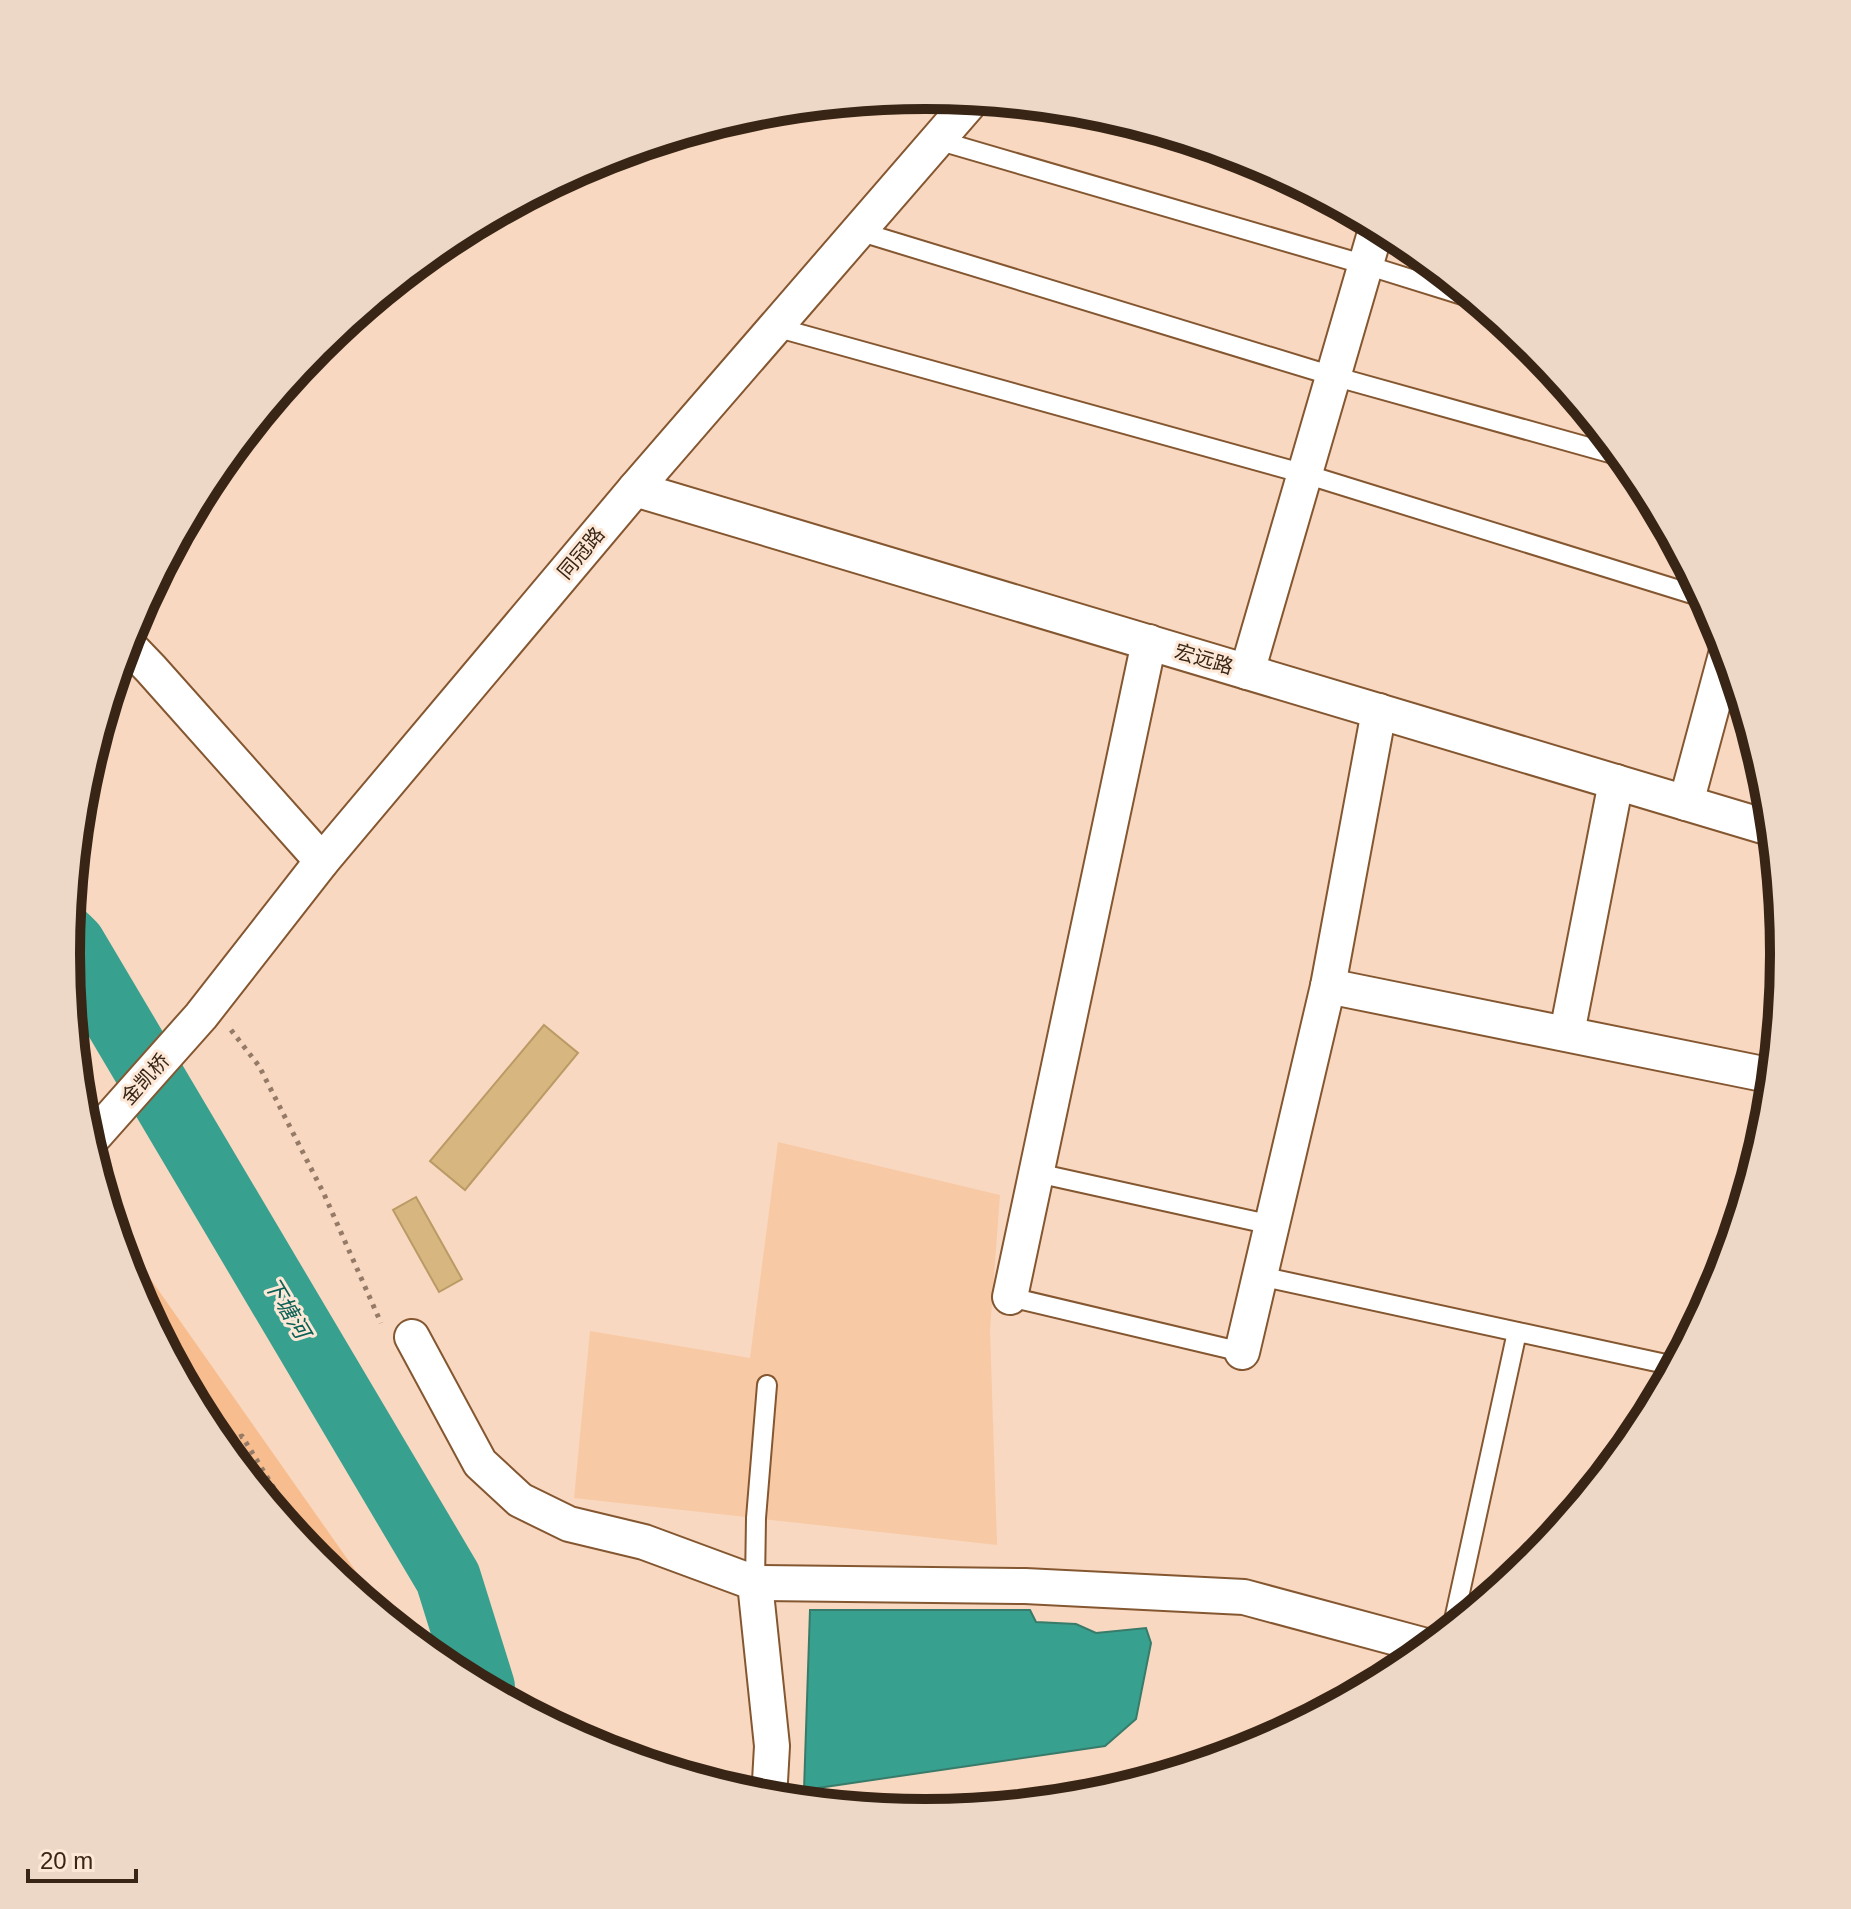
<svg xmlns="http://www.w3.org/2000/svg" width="1851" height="1909" font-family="Arial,'Noto Sans SC',sans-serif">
<rect width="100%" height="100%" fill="#f8d8c0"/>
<polygon fill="#f8c9a5" points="778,1142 1000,1195 990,1330 997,1545 574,1498 590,1331 750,1358"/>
<polygon fill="#f7bd8f" points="114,1227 360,1577 371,1606 317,1562 211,1432 131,1283"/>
<polygon fill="#38a08e" stroke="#387b6a" stroke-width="2" points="810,1610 1030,1610 1036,1622 1076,1624 1096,1633 1146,1628 1151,1643 1136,1719 1105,1746 804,1790"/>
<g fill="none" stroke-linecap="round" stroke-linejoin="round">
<polyline stroke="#38a08e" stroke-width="66" points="67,939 73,945 448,1578 482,1687"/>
</g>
<g fill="#d7b680" stroke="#ba9a65" stroke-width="2">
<polygon points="544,1025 578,1053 465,1190 430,1161"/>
<polygon points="416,1197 462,1279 439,1292 393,1210"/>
</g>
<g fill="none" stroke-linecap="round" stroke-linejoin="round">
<defs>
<g id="lane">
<polyline points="937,140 1366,265 1475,299"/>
<polyline points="858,231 1333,376 1624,457"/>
<polyline points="775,327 1305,474 1705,598"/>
<polyline points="1037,1173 1272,1225"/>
<polyline points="1260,1276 1675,1366"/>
<polyline points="1010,1297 1242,1352"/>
<polyline points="755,1583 756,1518 767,1385"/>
<polyline points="1452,1629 1517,1332"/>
</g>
<g id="street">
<polyline points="635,489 1773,829"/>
<polyline points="126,643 151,669 322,861"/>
<polyline points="1247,672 1377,226"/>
<polyline points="1686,803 1727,651"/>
<polyline points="1328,986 1773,1076"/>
<polyline points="1567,1033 1616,782"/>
<polyline points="89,1142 201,1016 322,861 635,489 972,100"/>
<polyline points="1010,1297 1149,642"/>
<polyline points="412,1337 480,1463 520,1500 569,1524 644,1542 755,1583 772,1746 769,1799"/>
<polyline points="1242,1352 1328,986 1379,711"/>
<polyline points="755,1583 1025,1586 1244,1597 1430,1647"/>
</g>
</defs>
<use href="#lane" stroke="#845731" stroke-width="22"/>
<use href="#street" stroke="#845731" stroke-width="38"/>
<g stroke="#957b67" stroke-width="5" stroke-dasharray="4 6" stroke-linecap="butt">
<polyline points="231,1030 259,1066 324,1194 381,1323"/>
<polyline points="221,1445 242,1436 321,1565"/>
</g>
<use href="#lane" stroke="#fff" stroke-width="18"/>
<use href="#street" stroke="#fff" stroke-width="34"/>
</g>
<g text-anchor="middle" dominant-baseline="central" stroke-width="6" stroke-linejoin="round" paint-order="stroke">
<g font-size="20" fill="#392515" stroke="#fde8d7">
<text transform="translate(581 553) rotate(-50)">同冠路</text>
<text transform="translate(1204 659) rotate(17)">宏远路</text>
<text transform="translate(145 1079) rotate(-48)">金凯桥</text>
</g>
<g font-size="22" font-style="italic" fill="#0a6054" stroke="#fde8d7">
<text transform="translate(287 1308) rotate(59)">下塘河</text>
</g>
</g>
<path d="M0 0H1851V1909H0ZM80 954a845 845 0 1 1 1690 0a845 845 0 1 1-1690 0Z" fill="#edd8c7" fill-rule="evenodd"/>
<path fill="none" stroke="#392515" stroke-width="10" d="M80 954a845 845 0 1 1 1690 0a845 845 0 1 1-1690 0Z"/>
<path d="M28 1869v12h108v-12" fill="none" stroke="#392515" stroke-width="4"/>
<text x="40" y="1869" font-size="24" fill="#392515" stroke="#fde8d7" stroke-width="6" paint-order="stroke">20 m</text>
</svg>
